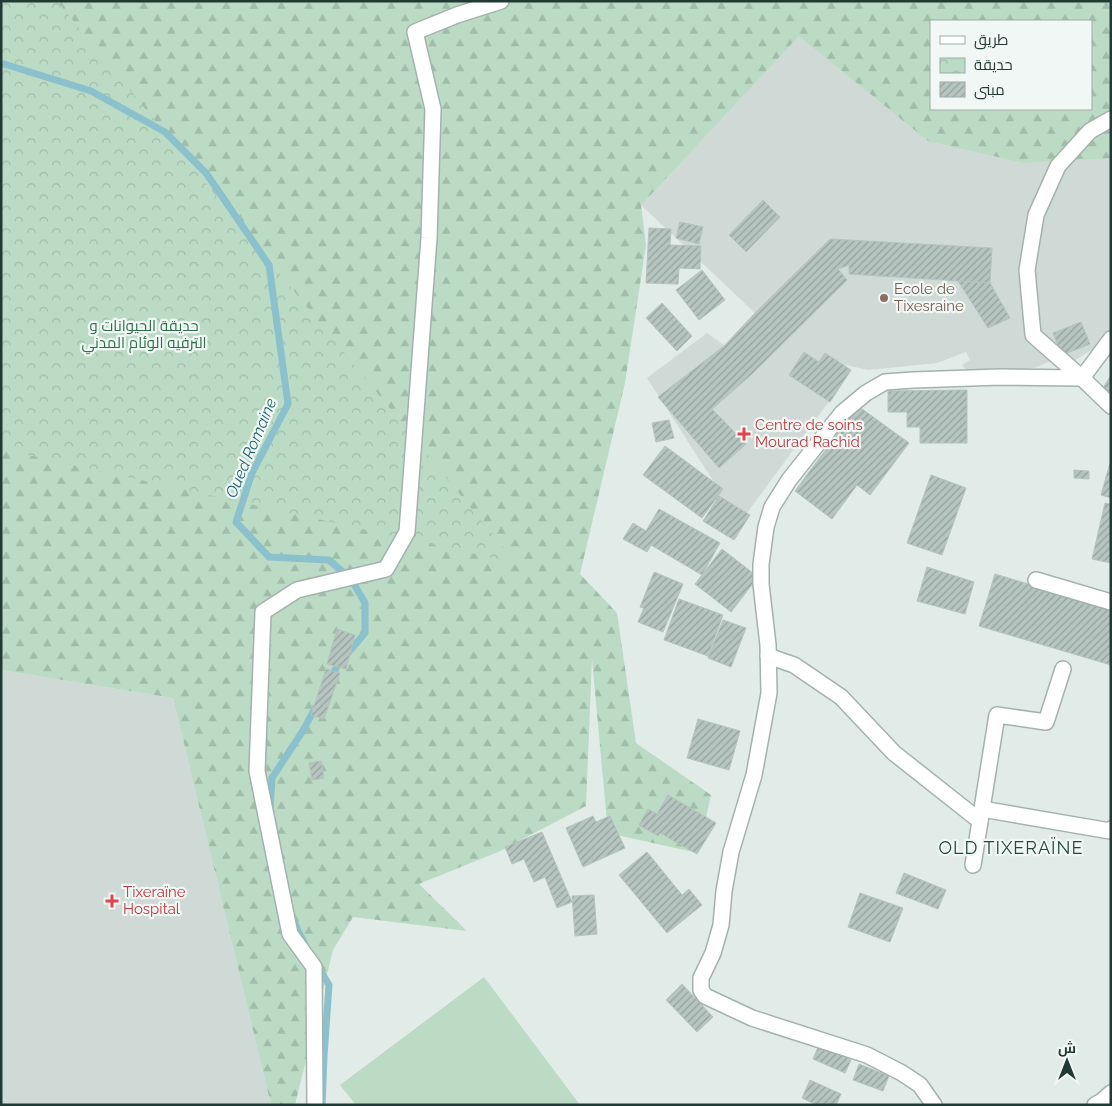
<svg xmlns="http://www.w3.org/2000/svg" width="1112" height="1106" font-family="Raleway,Cairo,sans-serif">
<defs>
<pattern id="forest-firs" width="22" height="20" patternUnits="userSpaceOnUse" patternTransform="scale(1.25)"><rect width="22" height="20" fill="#bbdbc4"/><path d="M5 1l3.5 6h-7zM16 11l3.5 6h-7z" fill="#a0bda9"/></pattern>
<pattern id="park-crowns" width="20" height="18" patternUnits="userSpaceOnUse" patternTransform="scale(1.25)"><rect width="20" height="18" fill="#bbdbc4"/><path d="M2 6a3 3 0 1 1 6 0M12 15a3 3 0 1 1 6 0" fill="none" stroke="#a0bda9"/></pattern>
<pattern id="building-hatch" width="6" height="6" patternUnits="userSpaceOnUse" patternTransform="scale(1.25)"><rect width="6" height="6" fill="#b6c5c0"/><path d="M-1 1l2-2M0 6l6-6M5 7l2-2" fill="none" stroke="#94a19d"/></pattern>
</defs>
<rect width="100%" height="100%" fill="#e1ebe7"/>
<g fill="#cfdad6" fill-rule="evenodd">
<path d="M657,1h454v335l-4,4 -44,28 -6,-10 -20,9 -14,3h-57l-4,-5 8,-5 -4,-8 -29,11 -69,7 -22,-5 -7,7 8,5 -106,144 -30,-24 8,-7 -72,-112 60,-45 18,13 30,-33 -114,-108zM931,21h160v88h-160z"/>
<polygon points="1,670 173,698 271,1105 1,1105"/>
</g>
<path fill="url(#forest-firs)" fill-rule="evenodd" d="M1,1h1110v157l-87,5 -96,-22 -129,-105 -158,169 5,40 -21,138 -45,191 37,39 19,130 75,52 -13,58 -90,-20 -16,-174 -6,147 -88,46 -79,32 48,47 -114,-14 -20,33 -38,155h-24l-98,-407 -172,-28zM931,21h160v88h-160z"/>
<polygon fill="url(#park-crowns)" points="1,1 57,1 516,563 1,449"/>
<polygon fill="#bbdbc4" points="484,977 580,1105 356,1105 340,1085"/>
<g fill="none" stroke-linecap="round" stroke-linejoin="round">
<g stroke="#8bc1cd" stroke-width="7">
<polyline points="1,63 91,91 165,132 206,173 269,265 288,404 252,473 236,522 269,557 329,560 351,579 365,603 365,633 337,666 331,678"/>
<polyline points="270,809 272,778 304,729 315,708"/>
<polyline points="292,916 299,933 304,942"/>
<polyline points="317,965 329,985 324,1056 322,1105"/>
</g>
</g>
<g fill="url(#building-hatch)" stroke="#b4c4be">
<polygon points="763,200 780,217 746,252 729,235"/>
<polygon points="680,222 703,227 699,244 676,238"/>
<polygon points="649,228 671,229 670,245 701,246 700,269 679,268 678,284 646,283"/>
<polygon points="830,239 992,248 990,283 849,274 849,265 838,269 847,280 752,374 712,409 746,444 719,468 658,397 724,346 755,313"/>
<polygon points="702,270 725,300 699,320 676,290"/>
<polygon points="958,281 990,283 1010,318 988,328"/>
<polygon points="662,303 692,336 677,351 646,318"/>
<polygon points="1081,322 1090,344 1062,355 1053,333"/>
<polygon points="804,352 819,362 825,353 851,370 830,402 789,375"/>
<polygon points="1111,375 1111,393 1103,388"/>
<polygon points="967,390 967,443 920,443 920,427 907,427 907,412 888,412 888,391"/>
<polygon points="858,406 909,443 870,495 857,485 832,519 795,491"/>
<polygon points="669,420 674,438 656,442 652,423"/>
<polygon points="665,446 723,489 702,518 643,475"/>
<polygon points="1110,463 1111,463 1111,498 1101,495"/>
<polygon points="1074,470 1089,471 1089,479 1074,478"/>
<polygon points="931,475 966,488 942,555 907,543"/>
<polygon points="719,496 750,515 734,540 703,521"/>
<polygon points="1105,503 1111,504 1111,563 1092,559"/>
<polygon points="659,509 720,543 702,575 651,545 647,552 623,539 633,523 646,531"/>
<polygon points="722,549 758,577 731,612 695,584"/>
<polygon points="927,567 974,582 965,614 917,601"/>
<polygon points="654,572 683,584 663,632 638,622 644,608 640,607"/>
<polygon points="995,574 1111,609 1111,665 979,626"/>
<polygon points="679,599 723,615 708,656 664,640"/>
<polygon points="723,620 746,628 731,667 708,658"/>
<polygon points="337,629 355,635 346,669 327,664"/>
<polygon points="326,669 340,673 324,719 311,715"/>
<polygon points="698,719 740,731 729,770 687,758"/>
<polygon points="321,761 324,778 312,780 309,763"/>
<polygon points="668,795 716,823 697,854 660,833 658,836 639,825 648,809 657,814"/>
<polygon points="593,816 596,822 610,816 625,848 583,867 566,828"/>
<polygon points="542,832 572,902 557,908 545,877 534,882 524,859 512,864 505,847"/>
<polygon points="647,852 682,895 689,889 702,905 667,933 619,875"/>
<polygon points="904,873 946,890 938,909 896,893"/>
<polygon points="860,893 903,908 890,942 848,927"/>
<polygon points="594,895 597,934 575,936 572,896"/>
<polygon points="682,984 713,1017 697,1032 666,1000"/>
<polygon points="819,1045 851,1060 845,1073 813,1059"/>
<polygon points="859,1064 889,1076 883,1091 853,1080"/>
<polygon points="810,1080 841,1094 836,1105 817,1105 802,1098"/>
</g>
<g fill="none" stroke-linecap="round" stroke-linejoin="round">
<defs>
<g id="minor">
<polyline points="1111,119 1090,131 1058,166 1036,215 1027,270 1033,335 1082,378 1111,406"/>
<polyline points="1082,378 1111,339"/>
<polyline points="1036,580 1111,602"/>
<polyline points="768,656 794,665 841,697 894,753 980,821"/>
<polyline points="982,809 1110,831 1111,829"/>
<polyline points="973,865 997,715 1046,722 1063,669"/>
<polyline points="315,1105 314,967 290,934 257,771 263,612 297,590 386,569 407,532 429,238 433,109 415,32 457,15 501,1"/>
<polyline points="934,1105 920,1085 902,1073 867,1055 752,1018 705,996 701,990 701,978 713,953 721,925 724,891 731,852 754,775 769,693 768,645 761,584 761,564 766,527 772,507 789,480 842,413 866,393 885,382 913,380 1000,377 1082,378"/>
<polyline points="1095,1105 1102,1101 1111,1093"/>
</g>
</defs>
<use href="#minor" stroke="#a4b2ae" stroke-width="18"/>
<use href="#minor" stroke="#fff" stroke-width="15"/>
</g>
<circle fill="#8d6e63" stroke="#f1f7f4" stroke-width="2" cx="884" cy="298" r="5"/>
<g fill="#e0444e" stroke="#f1f7f4" stroke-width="2">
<path d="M741.5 426.5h5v5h5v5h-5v5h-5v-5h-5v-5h5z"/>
<path d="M109.5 893.5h5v5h5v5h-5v5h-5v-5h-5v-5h5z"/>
</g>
<g text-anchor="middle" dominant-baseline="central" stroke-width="4.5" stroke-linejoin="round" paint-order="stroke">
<g font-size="15" fill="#785e54" stroke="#f1f7f4" text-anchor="start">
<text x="894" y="289">Ecole de<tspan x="894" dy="17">Tixesraine</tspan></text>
</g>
<g font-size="15" fill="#2f6f49" stroke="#f1f7f4">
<text x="144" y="326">حديقة الحيوانات و<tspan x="144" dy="17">الترفيه الوئام المدني</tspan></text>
</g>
<g font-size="15" fill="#be3a42" stroke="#f1f7f4" text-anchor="start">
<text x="755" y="425">Centre de soins<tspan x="755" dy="17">Mourad Rachid</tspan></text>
<text x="123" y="892">Tixeraïne<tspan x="123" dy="17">Hospital</tspan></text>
</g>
<g font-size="16" font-style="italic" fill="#206373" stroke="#f1f7f4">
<text transform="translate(251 448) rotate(-67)">Oued Romaine</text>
</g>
<g font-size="18" letter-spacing="1" fill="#1f4b42" stroke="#f1f7f4">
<text x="1011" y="847">OLD TIXERAÏNE</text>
</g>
</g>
<rect width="1112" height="1106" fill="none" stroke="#223a35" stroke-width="5"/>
<rect x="930" y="20" width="162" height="90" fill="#f1f7f4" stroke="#9eaba8"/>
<rect x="940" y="36" width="25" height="8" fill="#ffffff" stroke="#9eaba8"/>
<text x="974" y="45" font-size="15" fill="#223a35">طريق</text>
<rect x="940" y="58" width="25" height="15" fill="url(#park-crowns)" stroke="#9eaba8"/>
<text x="974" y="70" font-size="15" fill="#223a35">حديقة</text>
<rect x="940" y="82" width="25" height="15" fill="url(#building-hatch)" stroke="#9eaba8"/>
<text x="974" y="95" font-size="15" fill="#223a35">مبنى</text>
<g transform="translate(1067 1061)" stroke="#f1f7f4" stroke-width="4" paint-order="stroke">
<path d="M0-4L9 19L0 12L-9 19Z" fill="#223a35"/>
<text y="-8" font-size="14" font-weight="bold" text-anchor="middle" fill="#223a35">ش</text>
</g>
</svg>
